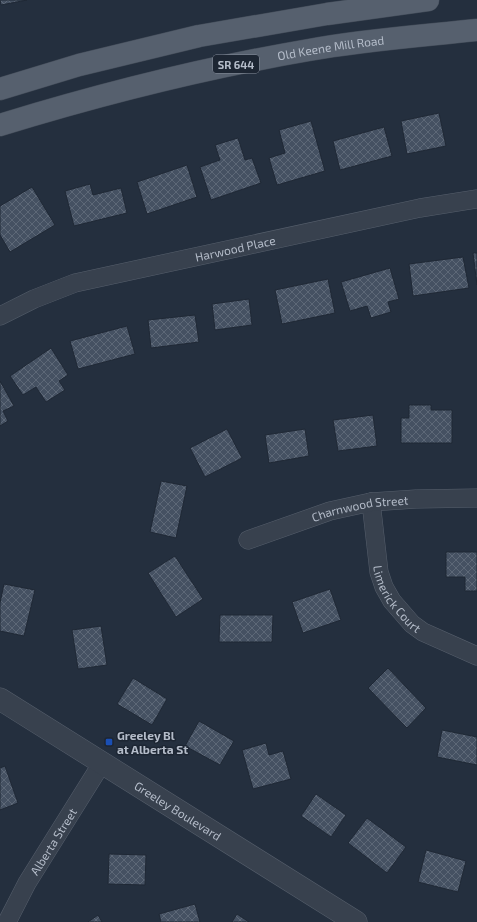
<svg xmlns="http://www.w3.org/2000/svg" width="477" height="922" font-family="'Exo 2',sans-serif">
<defs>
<pattern id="building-cross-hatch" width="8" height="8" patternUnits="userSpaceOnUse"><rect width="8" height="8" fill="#455162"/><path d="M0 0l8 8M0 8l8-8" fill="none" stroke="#5d6877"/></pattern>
</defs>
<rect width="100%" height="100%" fill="#242f3e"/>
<g fill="url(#building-cross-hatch)" stroke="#1f2835">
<polygon points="0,0 27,0 1,5"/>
<polygon points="439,113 446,146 407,154 401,121"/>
<polygon points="311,121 325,171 277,185 269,158 285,153 279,130"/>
<polygon points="384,127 392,156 340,170 333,141"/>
<polygon points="238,138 245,160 252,158 261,183 211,200 200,167 220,160 215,145"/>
<polygon points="187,165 197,197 147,214 137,182"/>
<polygon points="90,184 93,195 121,188 127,213 74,226 65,191"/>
<polygon points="32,187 55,225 10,252 0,235 0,206"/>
<polygon points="473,253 477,253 477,285"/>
<polygon points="463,257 469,288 413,296 409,264"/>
<polygon points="390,268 399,299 388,302 391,312 371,318 367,306 350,311 341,282"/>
<polygon points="328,279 335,313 282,324 275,290"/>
<polygon points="249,299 252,325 215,330 212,304"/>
<polygon points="195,315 199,342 151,348 148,320"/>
<polygon points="127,326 135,354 78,369 70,341"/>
<polygon points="51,348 68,375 59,381 65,390 46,402 36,387 23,395 10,376"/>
<polygon points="0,381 14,406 3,411 8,421 0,426"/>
<polygon points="409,405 431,405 431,410 452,410 452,443 401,443 401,418 409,418"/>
<polygon points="373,415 377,446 338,451 333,420"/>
<polygon points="227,429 242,458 205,477 190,448"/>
<polygon points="305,429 309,456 269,463 265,435"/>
<polygon points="161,481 187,486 176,538 150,532"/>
<polygon points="446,552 477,552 477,591 465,591 465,577 446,577"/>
<polygon points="175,556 203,599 176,617 148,573"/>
<polygon points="4,584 35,590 24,636 0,631 0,603"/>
<polygon points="330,589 341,620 303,633 292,602"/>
<polygon points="220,615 273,615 272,642 219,642"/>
<polygon points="101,626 107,665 78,669 72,630"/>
<polygon points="388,668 426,708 407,728 368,688"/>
<polygon points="133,678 167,699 152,725 117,704"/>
<polygon points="199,721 234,741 220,765 185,746"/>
<polygon points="442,730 477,737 477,765 437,757"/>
<polygon points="266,743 269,755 283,751 291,779 253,789 242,750"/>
<polygon points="5,766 18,803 0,810 0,768"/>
<polygon points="316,794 346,815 331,837 301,816"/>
<polygon points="367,818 406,847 387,873 348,843"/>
<polygon points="426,850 466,861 458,892 418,882"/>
<polygon points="109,854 146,855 145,885 108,884"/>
<polygon points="195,904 200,922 161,922 159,914"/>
<polygon points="237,914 249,922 232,922"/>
<polygon points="98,915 102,922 88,922"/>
</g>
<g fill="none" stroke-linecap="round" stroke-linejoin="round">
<defs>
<g id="minor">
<path id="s1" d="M0,316l34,-17 41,-16 345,-75 57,-9"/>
<path id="s2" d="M371,502l8,70 5,15 8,14 20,23 11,8 54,24"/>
<path id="s3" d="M248,540l82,-29 41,-9 45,-3 61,-1"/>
<path id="s4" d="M7,922l20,-39 75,-120"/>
</g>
<g id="tertiary">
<path id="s5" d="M0,699l356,223"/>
</g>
<g id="primary">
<polyline points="0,89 79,65 199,36 327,14 428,0"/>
<path id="s6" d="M0,125c101,-31 204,-57 309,-75 55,-10 112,-14 168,-20"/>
</g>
</defs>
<use href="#minor" stroke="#565f6c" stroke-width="19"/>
<use href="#tertiary" stroke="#565f6c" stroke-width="23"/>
<use href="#primary" stroke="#414a57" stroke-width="23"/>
<use href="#minor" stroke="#38414e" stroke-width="18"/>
<use href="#tertiary" stroke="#38414e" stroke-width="22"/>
<use href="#primary" stroke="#56606e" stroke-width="22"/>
</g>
<rect fill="#1a4fb4" stroke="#1d2633" stroke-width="1.5" x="105" y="738" width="8" height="8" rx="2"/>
<g text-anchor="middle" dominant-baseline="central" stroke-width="3" stroke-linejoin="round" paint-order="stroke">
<rect fill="#1d2633" stroke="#878f9c" stroke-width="1" x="213" y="55" width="46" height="18" rx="3"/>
<g font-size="11" font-weight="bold" fill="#b4bcc9">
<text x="236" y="64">SR 644</text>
</g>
<g font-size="12" fill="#b4bcc9" stroke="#1d2633">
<text stroke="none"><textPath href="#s6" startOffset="340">Old Keene Mill Road</textPath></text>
<text stroke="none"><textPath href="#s1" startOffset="246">Harwood Place</textPath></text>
<text stroke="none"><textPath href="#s3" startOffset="117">Charnwood Street</textPath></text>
<text stroke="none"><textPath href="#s2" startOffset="103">Limerick Court</textPath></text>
<text stroke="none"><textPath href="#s5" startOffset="210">Greeley Boulevard</textPath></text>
<text stroke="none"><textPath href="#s4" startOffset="93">Alberta Street</textPath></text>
</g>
<g font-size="12" font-weight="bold" fill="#b4bcc9" stroke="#1d2633" text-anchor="start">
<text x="117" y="735">Greeley Bl<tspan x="117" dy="14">at Alberta St</tspan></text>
</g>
</g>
</svg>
